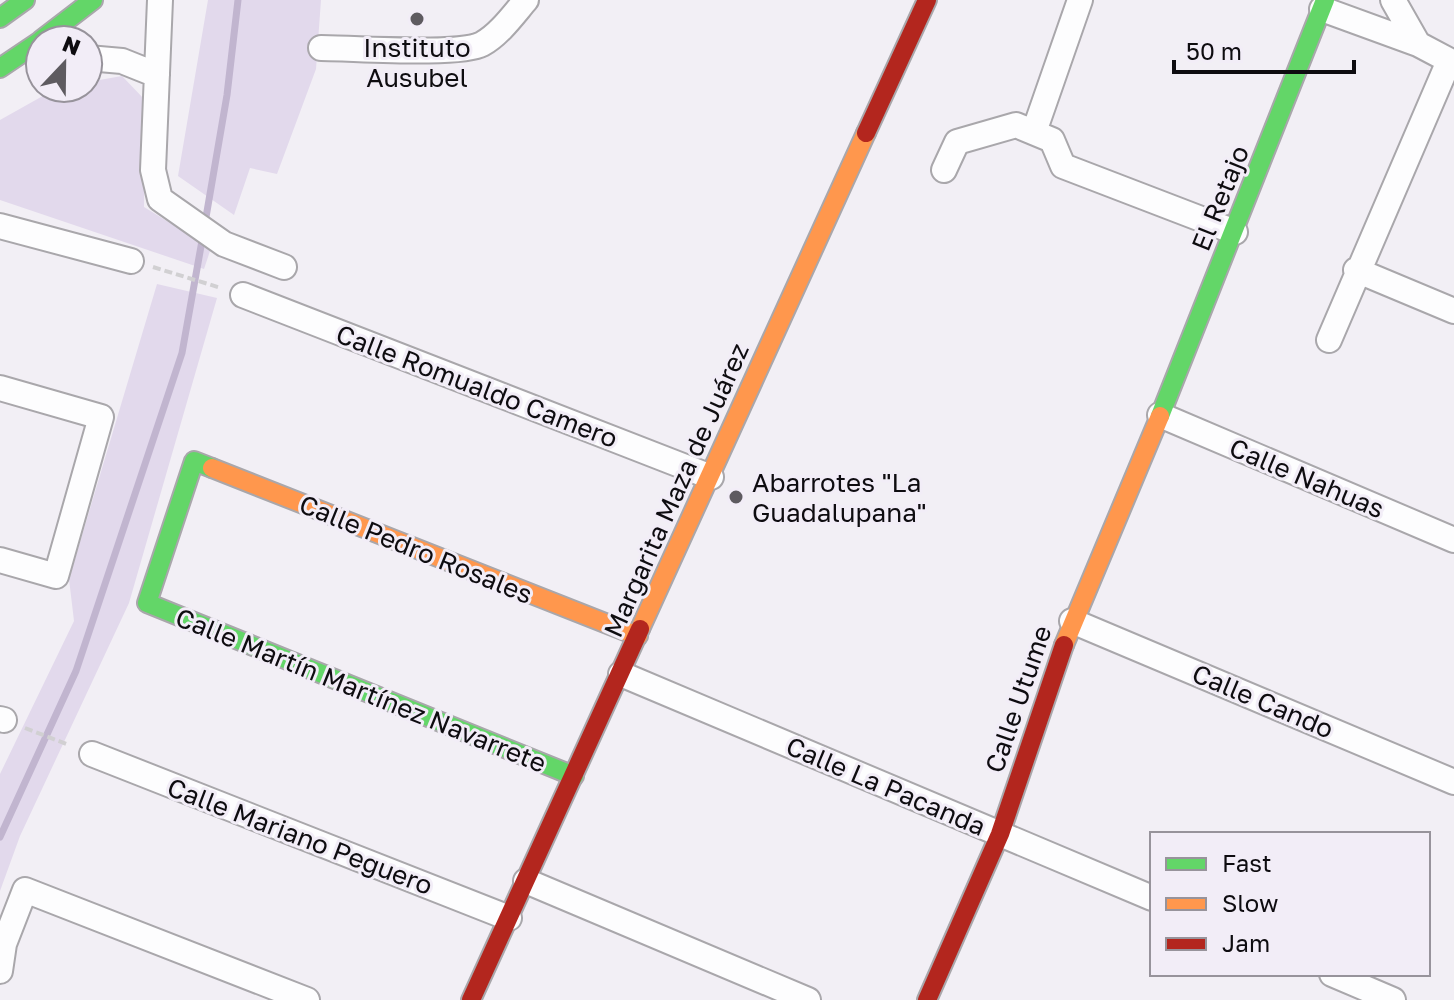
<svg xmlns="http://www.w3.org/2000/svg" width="1454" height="1000" font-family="'Golos Text',sans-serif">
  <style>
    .green { fill: #e2d9ec }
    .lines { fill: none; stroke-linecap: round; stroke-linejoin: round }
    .stream { stroke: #c1b5cf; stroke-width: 7 }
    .street-casing { stroke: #a9a7ab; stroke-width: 28 }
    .fast-casing { stroke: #a9a7ab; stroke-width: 22 }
    .slow-casing { stroke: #a9a7ab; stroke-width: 22 }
    .jam-casing { stroke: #a9a7ab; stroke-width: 22 }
    .path { stroke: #d1d0d2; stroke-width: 4; stroke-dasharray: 8 4; stroke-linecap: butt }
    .street { stroke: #fdfdfe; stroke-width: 24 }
    .fast { stroke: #63d668; stroke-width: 18 }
    .slow { stroke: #ff974d; stroke-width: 18 }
    .jam { stroke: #b3261e; stroke-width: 18 }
    .poi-dot { fill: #5e5b60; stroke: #f2edf7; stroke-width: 3 }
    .labels { text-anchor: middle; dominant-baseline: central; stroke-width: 6; stroke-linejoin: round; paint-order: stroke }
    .poi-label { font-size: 26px; fill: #0e0c10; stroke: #f2edf7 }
    .street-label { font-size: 26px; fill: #0e0c10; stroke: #f2edf7 }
  </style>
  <rect width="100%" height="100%" fill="#f2eff5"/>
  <path class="green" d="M208,0H321L316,69L277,174L250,168L234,215L178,176Z
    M122,76L145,100L144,207L211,248L204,269L0,200V120L57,88H88V82Z
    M157,284L217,298L129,603L20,836L0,891V774L74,621L69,579Z"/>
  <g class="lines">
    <path class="stream" d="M205,223L227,95L238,0
      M0,837L76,671L182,353L203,235"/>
    <defs>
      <path id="street" d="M160,0L153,170L160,199L224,244L284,267
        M1393,0L1418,44
        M1322,9L1418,44L1454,63
        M321,48C353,48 460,56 482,44C499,35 514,14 526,0
        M88,58L122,61L157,75
        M1034,132L1080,0
        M944,170L957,142L1016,125L1052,140L1063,166L1235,232
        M0,226L131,261
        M1356,270L1454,311
        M243,295L711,477
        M1329,340L1449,61
        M0,388L101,417L56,576L0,560
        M1160,415L1454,540
        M1072,621L1454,782
        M621,674L1152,898
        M0,719L4,720
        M92,754L509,918
        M526,881L808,1000
        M0,971L4,944L25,890L307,1000
        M1332,974L1393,1000"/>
      <path id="fast" d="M0,18L25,0
        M41,40L93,0
        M0,68L40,41
        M1160,416L1325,0
        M212,468L194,461L147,603L574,776"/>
      <path id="slow" d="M212,468L638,636
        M640,629L866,133
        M1064,645L1160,416"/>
      <path id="jam" d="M866,133L927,0
        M471,1000L640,629
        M927,1000L1000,834L1064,645"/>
    </defs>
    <use href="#street" class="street-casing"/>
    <use href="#fast" class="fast-casing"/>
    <use href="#slow" class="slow-casing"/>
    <use href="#jam" class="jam-casing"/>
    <path class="path" d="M153,267L221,288
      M25,728L69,745"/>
    <use href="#street" class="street"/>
    <use href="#fast" class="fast"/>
    <use href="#slow" class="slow"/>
    <use href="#jam" class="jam"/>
  </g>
  <g class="poi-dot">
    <circle cx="417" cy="19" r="8"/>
    <circle cx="736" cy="497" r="8"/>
  </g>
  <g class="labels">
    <g class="poi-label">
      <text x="417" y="47">Instituto<tspan x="417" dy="30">Ausubel</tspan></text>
      <text x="752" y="482" text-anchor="start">Abarrotes "La<tspan x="752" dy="30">Guadalupana"</tspan></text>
    </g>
    <g class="street-label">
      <text transform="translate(1220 198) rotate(-68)">El Retajo</text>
      <text transform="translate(477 386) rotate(21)">Calle Romualdo Camero</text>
      <text transform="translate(1307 478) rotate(23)">Calle Nahuas</text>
      <text transform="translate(676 490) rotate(-66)">Margarita Maza de Juárez</text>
      <text transform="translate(416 549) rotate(22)">Calle Pedro Rosales</text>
      <text transform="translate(361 690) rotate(22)">Calle Martín Martínez Navarrete</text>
      <text transform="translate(1018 699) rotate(-71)">Calle Utume</text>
      <text transform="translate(1263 701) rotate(23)">Calle Cando</text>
      <text transform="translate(886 786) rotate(23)">Calle La Pacanda</text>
      <text transform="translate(300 836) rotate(21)">Calle Mariano Peguero</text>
    </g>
  </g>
  <rect x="1150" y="832" width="280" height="144" fill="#f2edf7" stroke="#97939b" stroke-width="2"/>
  <rect x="1166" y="858" width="40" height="12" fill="#63d668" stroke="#97939b" stroke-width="2"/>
  <text x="1222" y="872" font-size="24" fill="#0e0c10">Fast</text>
  <rect x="1166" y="898" width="40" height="12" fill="#ff974d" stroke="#97939b" stroke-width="2"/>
  <text x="1222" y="912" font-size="24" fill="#0e0c10">Slow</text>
  <rect x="1166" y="938" width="40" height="12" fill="#b3261e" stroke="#97939b" stroke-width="2"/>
  <text x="1222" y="952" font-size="24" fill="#0e0c10">Jam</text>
  <g transform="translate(64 64) rotate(22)"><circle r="38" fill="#f2edf7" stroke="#97939b" stroke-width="2"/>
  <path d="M0-6L14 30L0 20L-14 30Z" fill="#5e5b60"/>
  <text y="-12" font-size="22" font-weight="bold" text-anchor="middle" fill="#0e0c10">N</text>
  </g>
  <path d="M1174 60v12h180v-12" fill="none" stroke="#0e0c10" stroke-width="4"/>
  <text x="1186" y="60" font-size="24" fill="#0e0c10" stroke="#f2edf7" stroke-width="6" paint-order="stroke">50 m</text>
</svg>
